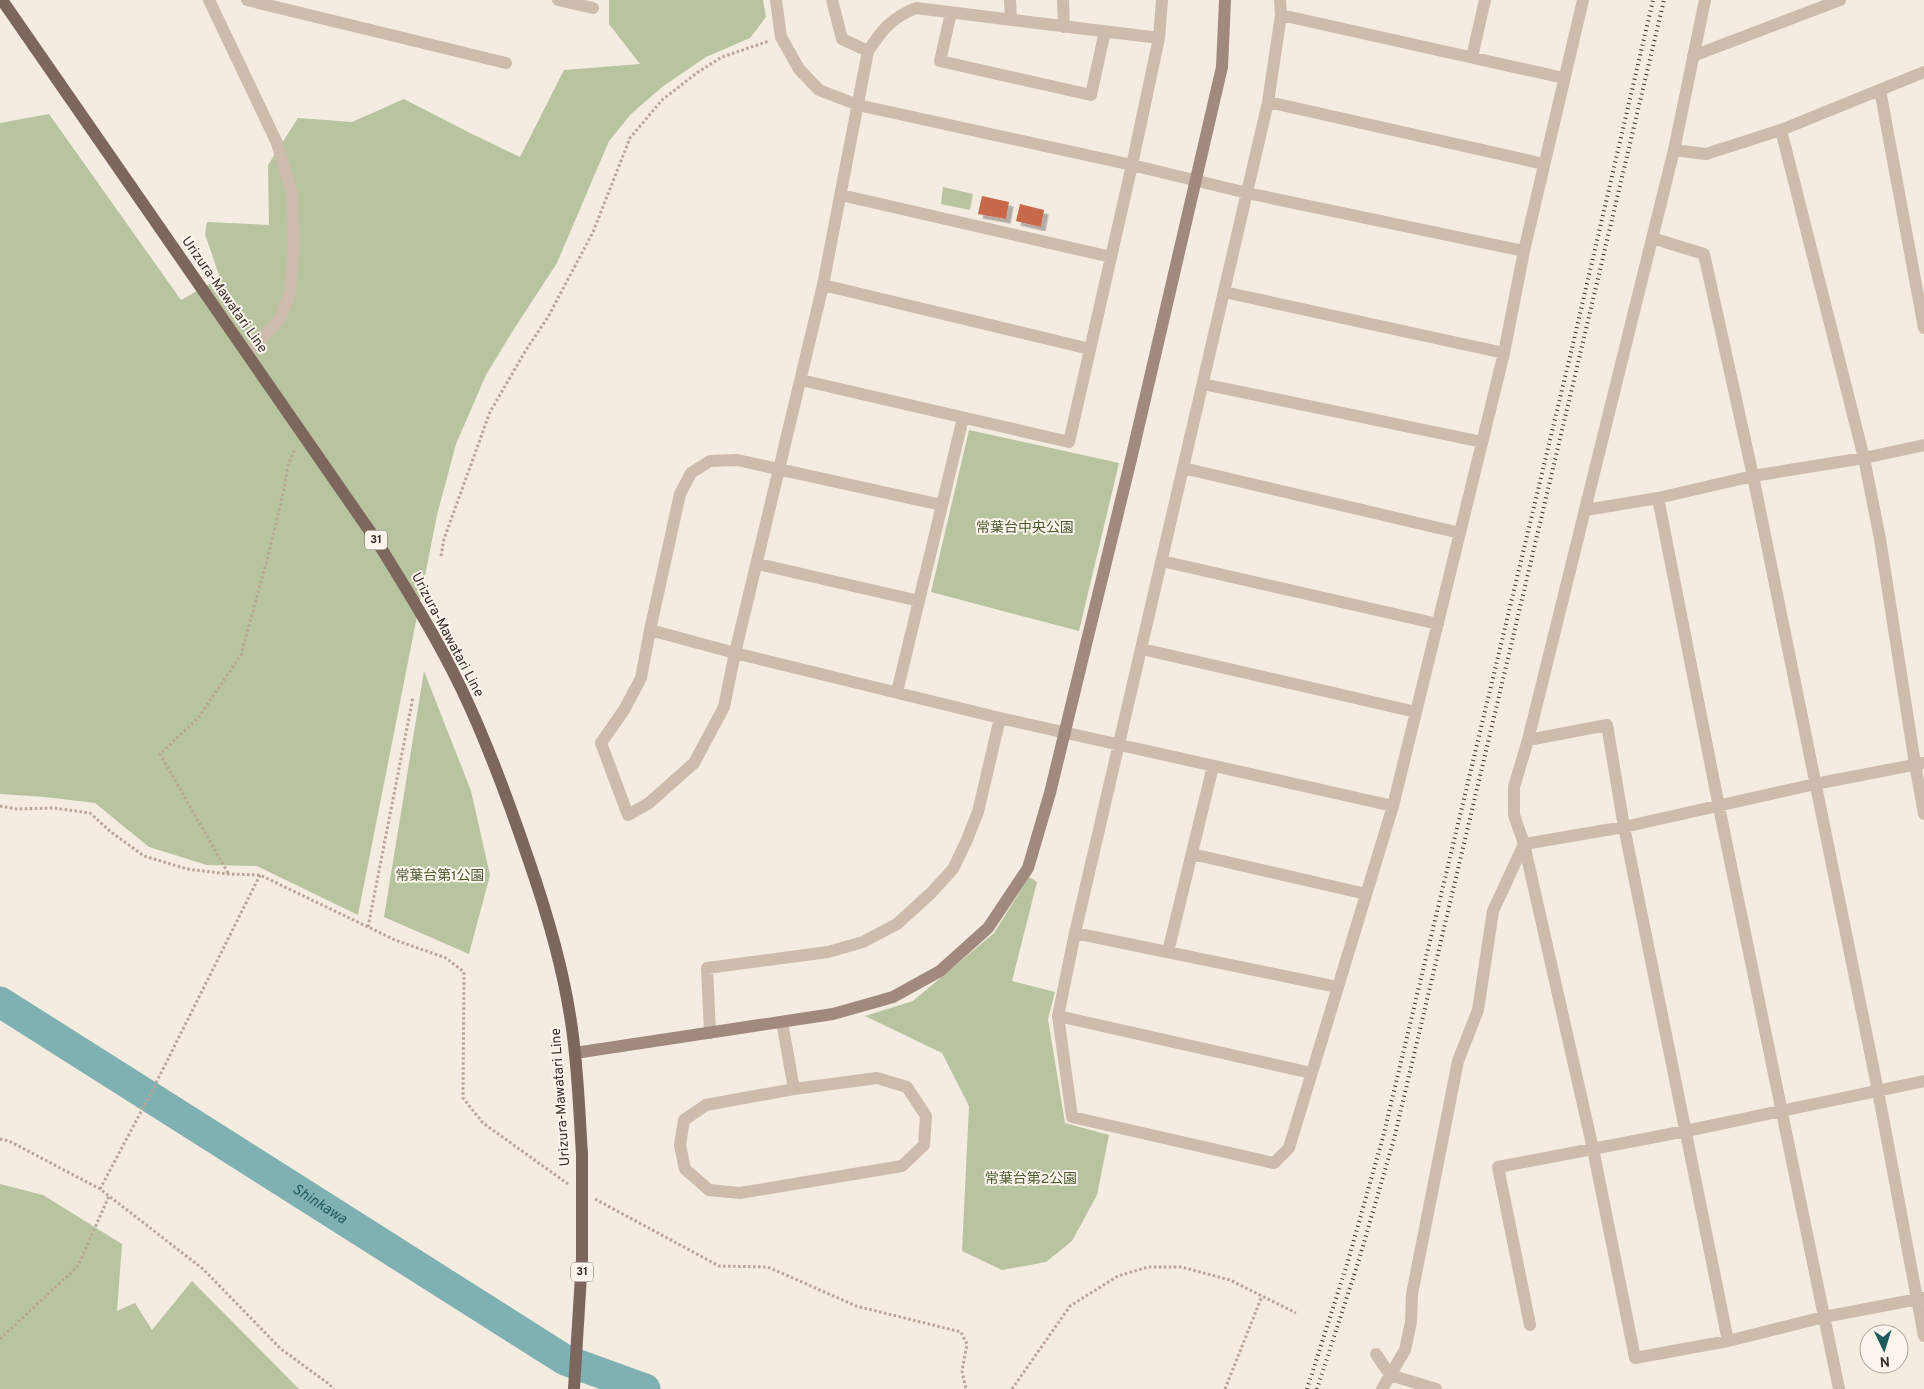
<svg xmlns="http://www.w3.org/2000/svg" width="1924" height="1389" font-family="Overpass,'Noto Sans JP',sans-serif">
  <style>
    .green { fill: #b8c4a0 }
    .water { fill: #7fb0b2 }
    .pier { fill: #f4ebe1 }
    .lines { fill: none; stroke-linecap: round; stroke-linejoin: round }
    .river { stroke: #7fb0b2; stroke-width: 31 }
    .building { fill: #c8694b; filter: url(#shadow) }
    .path { stroke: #b9a596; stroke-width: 3; stroke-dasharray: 2.5 2.5; stroke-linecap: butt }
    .street { stroke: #cdbbac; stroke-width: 12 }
    .secondary { stroke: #a18a7d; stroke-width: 12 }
    .primary { stroke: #7d675c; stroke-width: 12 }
    .rail { stroke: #3b302b; stroke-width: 4; stroke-dasharray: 1 4; stroke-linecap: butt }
    .primary-bridge { stroke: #7d675c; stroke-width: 12 }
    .labels { text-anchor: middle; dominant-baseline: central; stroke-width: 4; stroke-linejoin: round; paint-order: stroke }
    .shield { fill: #fbf5ee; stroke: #756b66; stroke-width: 1 }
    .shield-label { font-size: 12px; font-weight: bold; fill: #3b302b }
    .street-label { font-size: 14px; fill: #3b302b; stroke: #fbf5ee }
    .park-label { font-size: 14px; fill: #4a5a2e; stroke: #fbf5ee }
    .water-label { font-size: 15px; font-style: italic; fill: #1f5a5e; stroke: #fbf5ee }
  </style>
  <defs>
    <filter id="shadow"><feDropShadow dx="4.5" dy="4.5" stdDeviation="0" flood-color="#0004"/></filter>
  </defs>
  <rect width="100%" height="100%" fill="#f4ebe1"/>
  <path class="green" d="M609,0H763L766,17L750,38L706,57L662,87L631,114L609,141L557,263L514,329L486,375L456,444L437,515L358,915L257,866L207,865L149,847L95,803L45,797L0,794V123L49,114L181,300L220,278L205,234L207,222L269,225L268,165L298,118L352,122L404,99L470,133L520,157L564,70L640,64L609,24Z
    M943,187L973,194L970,210L941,204Z
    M969,430L1119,463L1079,631L931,592Z
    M424,671L471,791L490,875L469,954L384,917Z
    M1029,877L1037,882L1012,981L1055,992L1048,1019L1065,1123L1109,1135L1097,1195L1072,1241L1046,1262L1002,1270L962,1251L969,1106L942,1053L865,1016L913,1001L994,933Z
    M0,1184L43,1195L122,1244L117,1311L135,1303L152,1330L192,1281L299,1389H0Z"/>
  <path class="water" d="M541,1339L568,1355L659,1389H630L563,1365L535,1348Z"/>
  <path class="pier" d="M560,1347L591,1361L590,1377L559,1365Z"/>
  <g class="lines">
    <path class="river" id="s1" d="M0,1002L565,1360L645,1389"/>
  </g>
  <path class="building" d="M982,196L1009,202L1006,219L978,214Z
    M1020,204L1044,210L1041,227L1016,221Z"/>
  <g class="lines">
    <path class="path" d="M441,556L444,539L490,412L526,350L548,317L593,232L630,138L662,100L698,72L722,57L769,41
      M0,806L17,809L54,808L90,813L111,832L144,856L187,869L228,874L260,875L395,940L446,958L464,972L463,1098L483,1123L568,1184
      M228,873L160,754L198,718L241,655L267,560L284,490L288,465L295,449
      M368,927L413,697
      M0,1139L9,1141L100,1189L203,1269L281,1349L329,1384L334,1389
      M100,1189L153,1089L260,875
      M595,1199L719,1266L768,1267L856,1306L961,1332L967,1344L962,1371L966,1389
      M0,1339L78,1266L109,1196
      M1012,1389L1070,1306L1118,1276L1148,1267H1181L1230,1280L1296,1313
      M1225,1389L1262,1296"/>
    <path class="street" d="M209,0L277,143L292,193L294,245L290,292L280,319L247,354
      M247,0L506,63
      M558,0L593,8
      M776,0L781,37L799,69L819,90L858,105L1132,165L1247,193L1524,251
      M832,0L842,39L868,51
      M1010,0L1011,20
      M1063,0L1064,27
      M1280,0L1281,15L1268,102L1075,933L1058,1016L1311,1073
      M951,13L940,61L1091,95L1105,31
      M1281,15L1564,78
      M1159,38L1162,0
      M1693,56L1840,0
      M1472,57L1485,0
      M1880,90L1924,328
      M1268,102L1544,164
      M1781,130L1864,458L1880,539L1915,764L1924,814
      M1674,150L1706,154L1781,130L1924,72
      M841,195L1111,257
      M1652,238L1704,254L1753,476L1878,1091L1924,1336
      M823,285L1090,349
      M1224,292L1504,353
      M801,380L1069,442L1132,165L1159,38L916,8C891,18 882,30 868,51L823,285L735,653L1000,718L1393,806
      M1203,384L1482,442
      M1183,468L1460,533
      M1658,498L1719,807L1839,1389
      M1586,510L1658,498L1753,476L1864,458L1924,445
      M1162,561L1438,624
      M758,564L919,601
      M650,630L641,678L624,710L601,743L628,815L649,803L694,763L724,707L735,653L650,630L680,494L691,473L710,461L737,460L942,505
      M1142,649L1416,712
      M897,692L963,418
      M1528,740L1607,725L1624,827L1728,1341
      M1924,763L1815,784L1624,827L1524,844L1593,1149L1635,1358L1728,1341L1824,1317L1924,1298
      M1192,854L1366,894
      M1075,933L1337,987
      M1168,952L1213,766
      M1058,1016L1072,1117L1274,1163L1289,1148L1393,806L1504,353L1524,251L1583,0
      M782,1022L794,1089L706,1105L684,1120L680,1145L685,1169L709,1190L740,1193L902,1166L924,1145L926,1116L907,1087L877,1078L794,1089
      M710,1033L707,968L828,952L863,942L897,924L931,893L953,869L966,842L978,812L1000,718
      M1530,1325L1498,1167L1686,1131L1924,1081
      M1376,1354L1390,1375L1436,1389
      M1382,1389L1405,1350L1411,1322L1412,1294L1458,1061L1478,1010L1493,911L1524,844L1514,815V787L1528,740L1674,150L1705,0"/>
    <path class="secondary" d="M575,1053L833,1014L893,997L940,971L988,928L1028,868L1050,793L1132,455L1222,67L1225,0"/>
    <path class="primary" d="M2,0L378,543C407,590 437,638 461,688C488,744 509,802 529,861C547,913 563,967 571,1022C578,1066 579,1110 582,1154"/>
    <path class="rail" d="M1307,1389L1348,1261L1383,1137L1572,348L1653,0
      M1317,1389L1358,1263L1394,1139L1664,0"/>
    <path class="primary-bridge" d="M574,1389L582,1259V1154"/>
  </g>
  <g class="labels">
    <g class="shield">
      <rect x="365" y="530.5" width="22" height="19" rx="4"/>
      <rect x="571" y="1262.5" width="22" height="19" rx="4"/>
    </g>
    <g class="shield-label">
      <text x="376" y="540">31</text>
      <text x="582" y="1272">31</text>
    </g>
    <g class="street-label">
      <text transform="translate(224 295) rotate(55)">Urizura-Mawatari Line</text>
      <text transform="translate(447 635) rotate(62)">Urizura-Mawatari Line</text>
      <text transform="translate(561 1097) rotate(-94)">Urizura-Mawatari Line</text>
    </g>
    <g class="park-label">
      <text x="1025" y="528">常葉台中央公園</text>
      <text x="440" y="876">常葉台第1公園</text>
      <text x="1031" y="1179">常葉台第2公園</text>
    </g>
    <g class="water-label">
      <text stroke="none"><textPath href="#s1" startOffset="378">Shinkawa</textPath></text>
    </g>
  </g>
  <g transform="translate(1884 1349) rotate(176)"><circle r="24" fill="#fbf5ee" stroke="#aea6a0"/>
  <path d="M0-4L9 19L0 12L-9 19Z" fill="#1f5a5e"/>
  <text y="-8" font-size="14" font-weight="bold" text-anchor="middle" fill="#3b302b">N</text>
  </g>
</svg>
